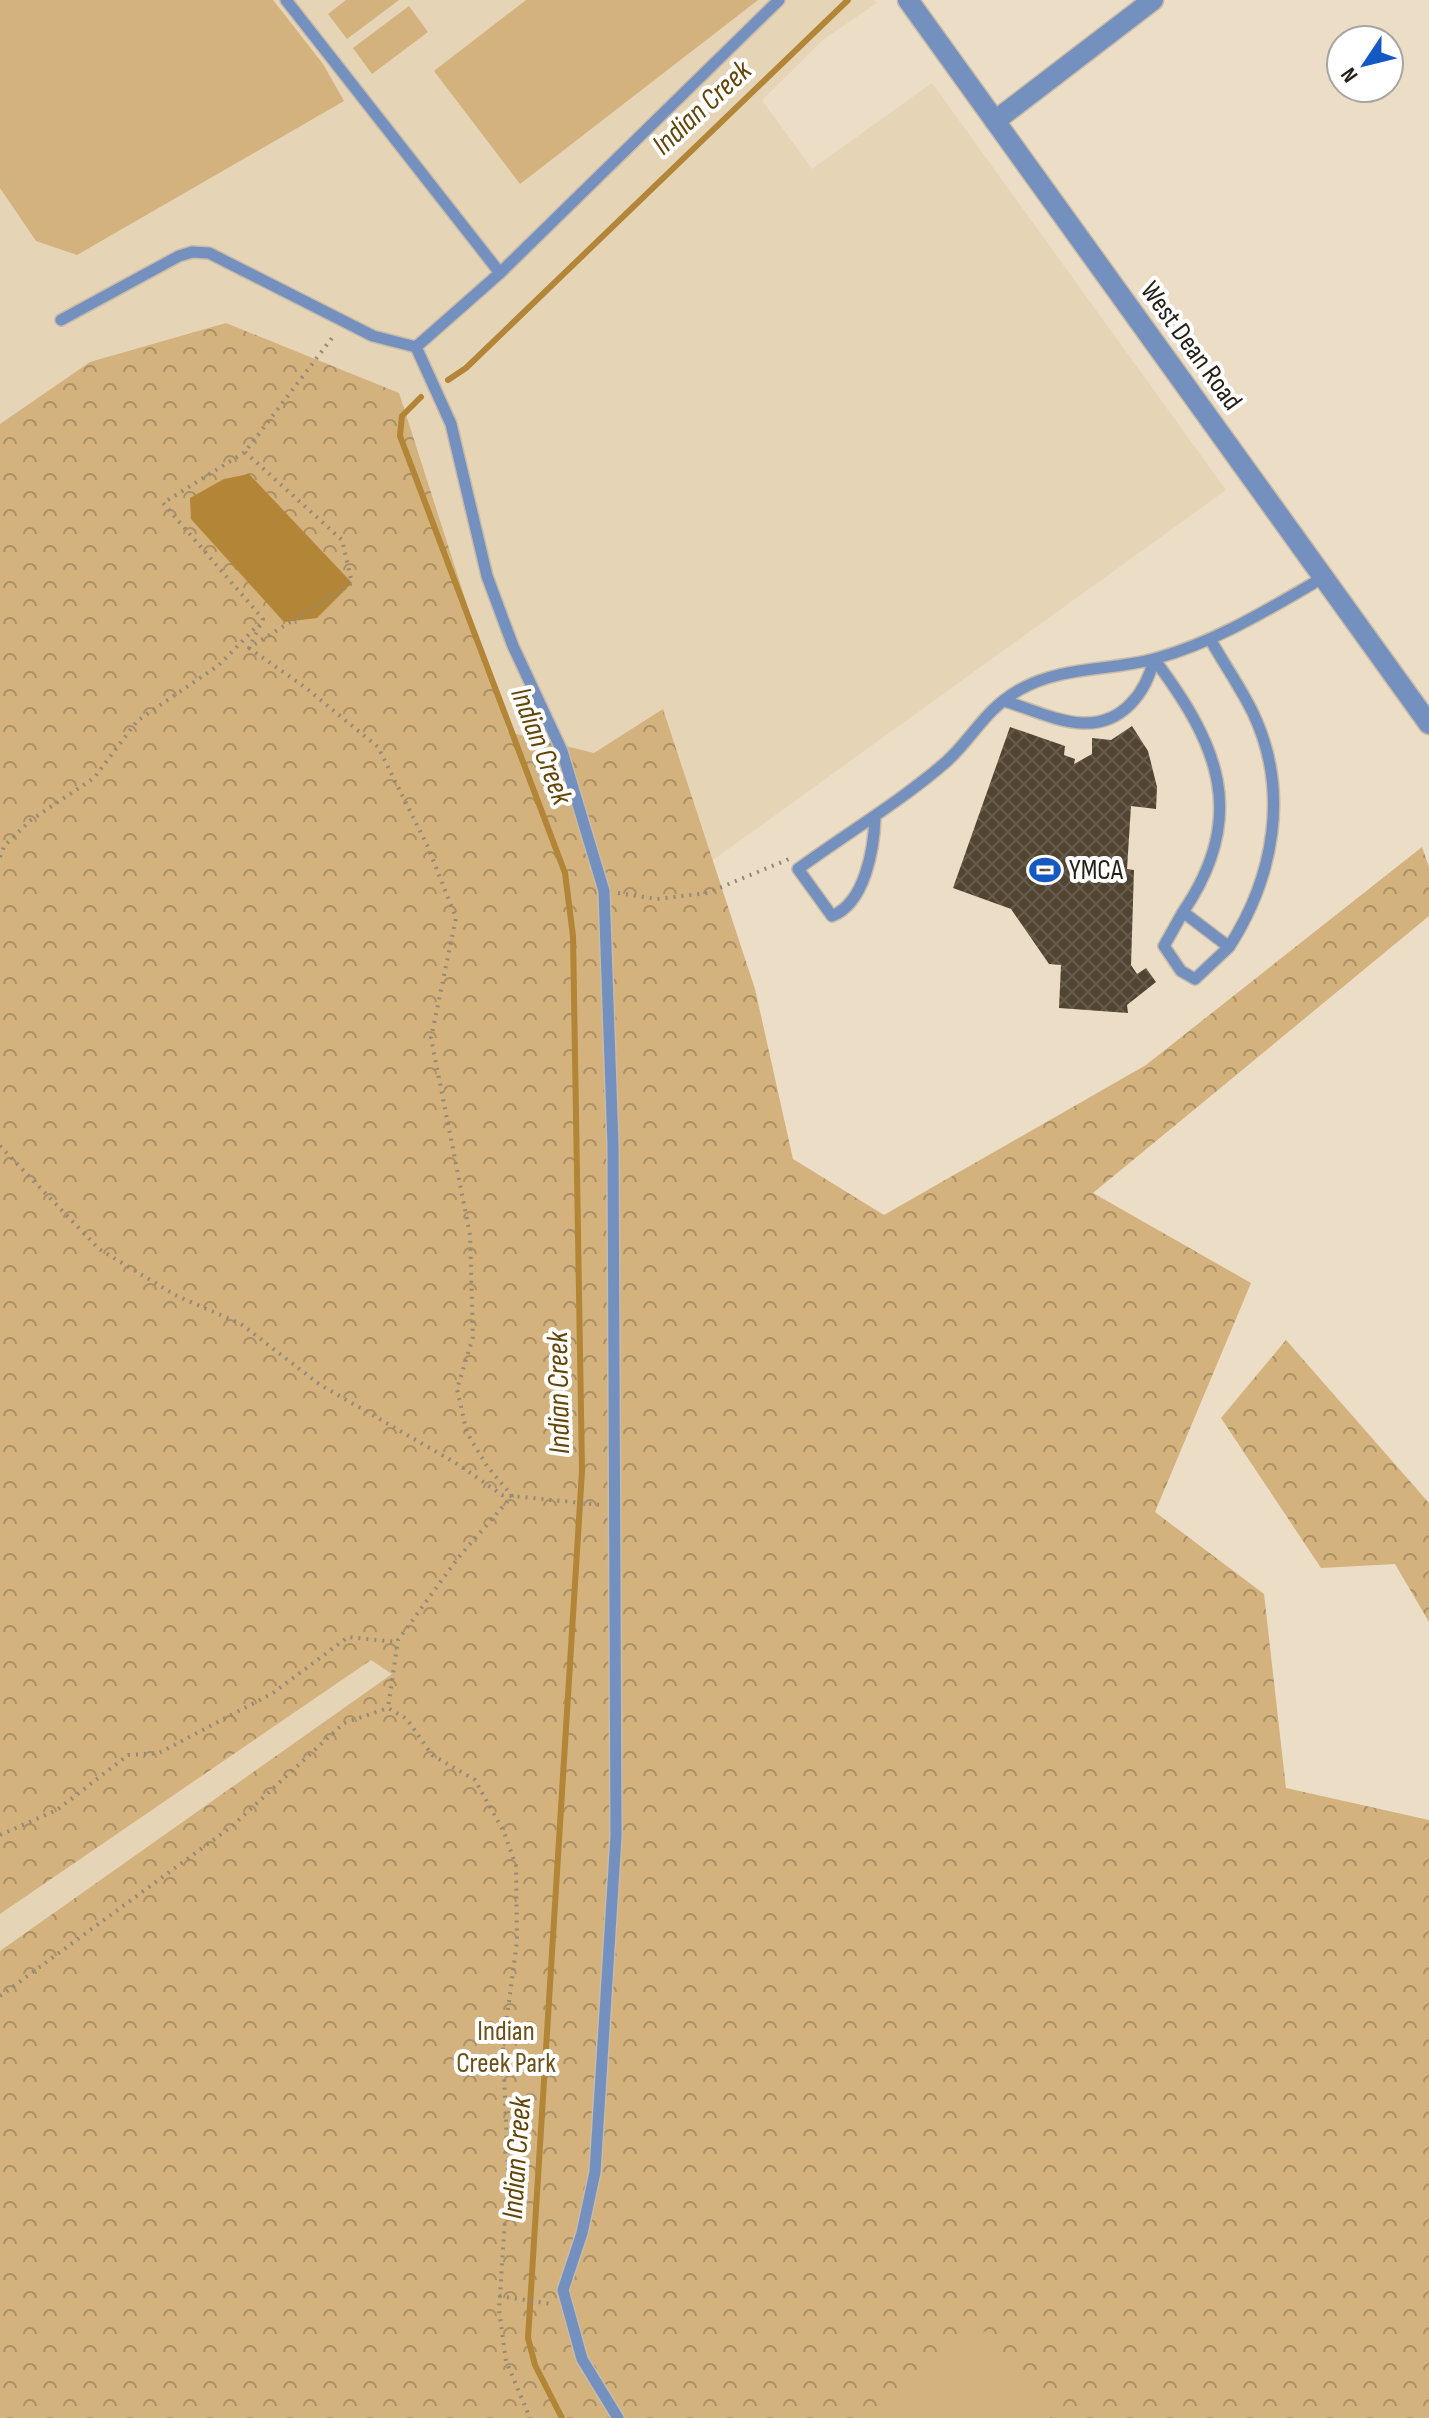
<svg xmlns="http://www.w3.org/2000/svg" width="1429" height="2418" font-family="'Sofia Sans Condensed',sans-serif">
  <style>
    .built { fill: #e6d4b7 }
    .forest { fill: url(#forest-crowns) }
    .pitch { fill: #d3b27d }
    .water { fill: #b28537 }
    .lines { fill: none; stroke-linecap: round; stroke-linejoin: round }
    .stream { stroke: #b28537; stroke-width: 6 }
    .building { fill: url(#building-cross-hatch) }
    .service-casing { stroke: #c8bba7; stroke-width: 14 }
    .minor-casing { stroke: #c8bba7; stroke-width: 23 }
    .tertiary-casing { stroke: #c8bba7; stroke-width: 23 }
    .path { stroke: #948a7a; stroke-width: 4; stroke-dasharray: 2 6; stroke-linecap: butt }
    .service { stroke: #7490be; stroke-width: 11 }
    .minor { stroke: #7490be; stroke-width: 20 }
    .tertiary { stroke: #7490be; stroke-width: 20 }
    .labels { text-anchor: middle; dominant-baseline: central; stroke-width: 8; stroke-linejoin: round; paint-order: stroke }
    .street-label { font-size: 28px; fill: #241f17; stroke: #fff }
    .poi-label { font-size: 28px; fill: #241f17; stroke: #fff; text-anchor: start }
    .park-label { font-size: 28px; fill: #6e4f15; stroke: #fff }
    .water-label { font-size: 30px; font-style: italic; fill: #644506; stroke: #fff }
  </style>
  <defs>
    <pattern id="forest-crowns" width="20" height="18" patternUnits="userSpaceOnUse" patternTransform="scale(2)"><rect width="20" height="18" fill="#d3b27d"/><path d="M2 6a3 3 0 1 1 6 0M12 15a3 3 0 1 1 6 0" fill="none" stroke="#ab9065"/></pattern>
    <pattern id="building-cross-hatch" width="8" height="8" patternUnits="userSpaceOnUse" patternTransform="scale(2)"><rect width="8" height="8" fill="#514532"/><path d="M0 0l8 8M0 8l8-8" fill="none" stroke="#675d4d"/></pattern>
  </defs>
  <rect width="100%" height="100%" fill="#ecddc7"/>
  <path class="built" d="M0,0H874L877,3L824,39L762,100L812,169L932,83L1226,490L688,878L779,1401L0,1951Z"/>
  <path class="forest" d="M226,323L399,393L508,732L594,753L663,709L755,989L793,1159L884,1215L1146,1065L1422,847L1429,867V916L1093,1193L1251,1283L1155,1512L1264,1594L1286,1788L1429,1820V2418H0V1951L392,1674L371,1660L0,1914V424L90,362Z
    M1286,1340L1429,1503V1622L1395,1564L1321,1568L1221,1418Z"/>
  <path class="pitch" d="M0,0H273L323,64L344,101L77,255L36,241L0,188Z
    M346,0H399L347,39L328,14Z
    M526,0H758L520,184L434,71Z
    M409,6L428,32L372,74L353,48Z
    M985,2331L1050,2418H870Z"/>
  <path class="water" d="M249,474L352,583L317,618L284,622L191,519L190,498L224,479Z"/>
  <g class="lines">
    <path class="stream" d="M448,380L466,368L848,0
      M421,397L402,416L400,436L565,873L573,936L582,1471L528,2338L535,2365L562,2418"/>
  </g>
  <path class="building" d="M1132,726L1148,751L1157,787L1156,809L1131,806L1127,869L1134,870L1131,965L1137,974L1146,968L1156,982L1127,1005L1128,1013L1059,1008L1061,965L1049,964L1011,909L953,888L1010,727L1065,746L1064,755L1075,759L1074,764L1092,754V738L1111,740Z"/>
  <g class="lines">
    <defs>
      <path id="service" d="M286,0L500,273
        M61,320L179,256L192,252L209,253L373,336L416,347L500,273L779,0
        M416,347L451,424L487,576L513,646L562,751L604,891L613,1145L616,1836L595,2172L582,2233L563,2290L582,2359L618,2418
        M1154,659C1218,744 1249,815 1183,912L1229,947C1274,877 1290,791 1253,713C1241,688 1224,664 1210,639
        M1004,701C1028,708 1057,722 1082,723C1122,725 1146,693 1154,659
        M875,817C874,849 865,903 832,916L798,869C847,833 900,802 946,762C973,738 984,710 1019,690C1061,666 1109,671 1154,659C1216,642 1269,609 1324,577
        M1183,912L1164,946L1181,971L1195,979L1229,947"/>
      <path id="minor" d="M995,121L1153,0"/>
      <path id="tertiary" d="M908,0L1429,724"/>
    </defs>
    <use href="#service" class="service-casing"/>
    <use href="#minor" class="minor-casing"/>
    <use href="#tertiary" class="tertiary-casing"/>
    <path class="path" d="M245,452L342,540L352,583L249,648L263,619L163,503L245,452L335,334
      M249,648L306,688L378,747L427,845L456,918L431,1038L470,1235L473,1337L457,1389L467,1433L487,1466L512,1496L458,1558L398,1640L388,1708
      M0,857L4,846L31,820L94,778L137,721L219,665L259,624
      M618,893L657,899L707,893L789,859
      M0,1146L99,1249L175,1295L241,1324L319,1384L459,1465L502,1495L602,1505
      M0,1835L57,1810L128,1755L159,1753L273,1693L348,1637L397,1642
      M0,1996L231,1827L344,1723L388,1708L407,1719L432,1755L475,1780L504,1832L516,1866L517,1941L503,2047L508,2174L499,2310L506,2361L530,2418
      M499,2296L552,2304"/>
    <use href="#service" class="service"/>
    <use href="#minor" class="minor"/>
    <use href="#tertiary" class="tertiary"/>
  </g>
  <defs>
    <symbol id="stadium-bare" viewBox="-9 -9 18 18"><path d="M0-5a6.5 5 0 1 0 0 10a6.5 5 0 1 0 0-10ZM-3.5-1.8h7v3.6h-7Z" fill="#1358c3" stroke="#fff" stroke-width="2.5" paint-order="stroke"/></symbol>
  </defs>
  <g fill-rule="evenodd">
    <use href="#stadium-bare" x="1023" y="848" width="44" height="44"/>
  </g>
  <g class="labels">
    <g class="street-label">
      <text transform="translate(1191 346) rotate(54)">West Dean Road</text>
    </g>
    <g class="poi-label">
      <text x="1069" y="870">YMCA</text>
    </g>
    <g class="park-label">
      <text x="506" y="2031">Indian<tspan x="506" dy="32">Creek Park</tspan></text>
    </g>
    <g class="water-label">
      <text transform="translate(702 108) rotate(-43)">Indian Creek</text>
      <text transform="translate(541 746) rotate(69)">Indian Creek</text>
      <text transform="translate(559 1393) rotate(-91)">Indian Creek</text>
      <text transform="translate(517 2158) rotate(-86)">Indian Creek</text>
    </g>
  </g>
  <g transform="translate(1365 64) rotate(235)"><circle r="38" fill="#ffffff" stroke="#a7a5a2" stroke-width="2"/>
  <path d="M0-6L14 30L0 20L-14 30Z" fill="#1358c3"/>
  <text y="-12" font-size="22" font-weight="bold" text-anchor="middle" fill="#241f17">N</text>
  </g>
</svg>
